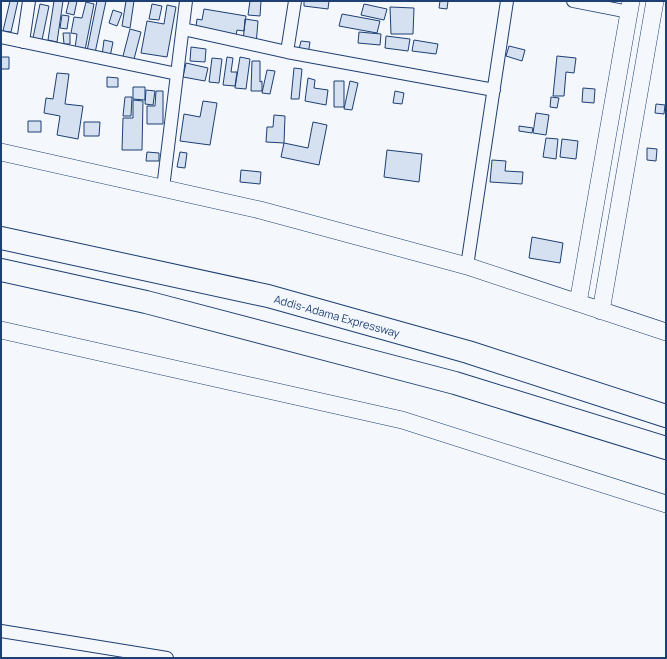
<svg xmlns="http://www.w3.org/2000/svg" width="667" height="659" font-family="Manrope,sans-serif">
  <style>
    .building { fill: #d5e0f0; stroke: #1d3f73 }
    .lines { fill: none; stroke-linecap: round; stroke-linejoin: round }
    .street-casing { stroke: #1d3f73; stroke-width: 14 }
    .secondary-casing { stroke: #1d3f73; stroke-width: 18 }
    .highway-casing { stroke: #1d3f73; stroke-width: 24 }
    .street { stroke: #f4f7fb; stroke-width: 12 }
    .secondary { stroke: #f4f7fb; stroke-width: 17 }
    .highway { stroke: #f4f7fb; stroke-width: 22 }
    .labels { text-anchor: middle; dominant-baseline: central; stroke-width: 3; stroke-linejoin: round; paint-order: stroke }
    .street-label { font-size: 11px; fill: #1d3f73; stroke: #f4f7fb }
  </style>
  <rect width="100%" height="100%" fill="#f4f7fb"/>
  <path class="building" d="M10,1H18L11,32L3,31Z
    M54,1H63L57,42L48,40Z
    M69,1H77L74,15L66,13Z
    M97,1H106L95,53L87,51Z
    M126,1H134L130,28L122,26Z
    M250,1H261L260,16L248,15Z
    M304,1H329L328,9L304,6Z
    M440,1H448L447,9L439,8Z
    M86,2L94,4L85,50L75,48L77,34L71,33L74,17L82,18Z
    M40,4L49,6L42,40L33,38Z
    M152,4L162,6L159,20L149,19Z
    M364,4L387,9L384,20L361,15Z
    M167,5L176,7L167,57L141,53L147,21L164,24Z
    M390,7L414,8L413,34H391Z
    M204,9L246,16L244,31L237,30L235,40L195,34L197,19L202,20Z
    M113,10L122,13L117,26L109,23Z
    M342,14L380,21L377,33L339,26Z
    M62,15L69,16L67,29L60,28Z
    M245,19L258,21L256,45L243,43Z
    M130,29L141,32L133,63L122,60Z
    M359,32L381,34L380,45L358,43Z
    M63,33H70V44H64Z
    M386,36L410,39L408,51L385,48Z
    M104,40L113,42L110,57L102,56Z
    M414,40L438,44L436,54L412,51Z
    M301,41L310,42L308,55L298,53Z
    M509,46L525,50L522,61L506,56Z
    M191,47L206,49L205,62L190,61Z
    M557,56L576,58L574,73L566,72L564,96H553Z
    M1,57H9V69H1Z
    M227,57L233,58L231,72H237L235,86L223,85Z
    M240,57L250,59L246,89L235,88Z
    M212,58L222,59L219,83L209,82Z
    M252,61H260V82L262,81V91H251Z
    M186,63L208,68L205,81L183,77Z
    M294,68L302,69L299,99H291Z
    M267,70L275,71L270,94L262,93Z
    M57,73L69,74L65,104L83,106L78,139L57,135L60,116L44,113L46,98L53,99Z
    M107,77L118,78V87H107Z
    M308,78L315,80L314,88L328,90L326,105L305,101Z
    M334,81H344V107H334Z
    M350,81L358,83L352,110L344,109Z
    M133,87H145V100L133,99Z
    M583,88L595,89L594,103L582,102Z
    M146,90L155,91L153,105L145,104Z
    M156,91H163V124H147V106H155Z
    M395,91L404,93L402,104L393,103Z
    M125,97H132L131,116H123Z
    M551,97L559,98L557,108L550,107Z
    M133,100L143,101L142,150H122L123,118H133Z
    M203,101L217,103L210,145L180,141L184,114L200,117Z
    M656,104L665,105L664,114L655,113Z
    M536,113L549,115L546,135L533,133Z
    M274,115L285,116L284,143L266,142L267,127H273Z
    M28,121H41V132H28Z
    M84,122H100L99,136H84Z
    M313,122L327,125L319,165L281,157L284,143L308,148Z
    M519,126L533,128L532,133L519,131Z
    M546,138L558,139L556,159L543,157Z
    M562,139L578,141L576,159L560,157Z
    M647,148L657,149L656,161L647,160Z
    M387,150L422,154L419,182L384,177Z
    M147,152L159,153V161H146Z
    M180,152L187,153L185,168L177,167Z
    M492,160L506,161L505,171L523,172L522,184L490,182Z
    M241,170L261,172L260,184L240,182Z
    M532,237L563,243L560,263L529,258Z"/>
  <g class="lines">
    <defs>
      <path id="street" d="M573,1L629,12
        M183,29L287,52L494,90
        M1,37L177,74
        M23,42L29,1
        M287,52L295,1
        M163,188L186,1
        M467,266L507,1
        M1,631L167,658"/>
      <path id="secondary" d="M1,152L260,210L467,266L666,332
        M578,303L631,1
        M601,311L655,1
        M1,330L402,420L666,504"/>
      <g id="highway">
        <path id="s1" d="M1,238L268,296L468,352L666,416"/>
        <path d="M1,270L146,302L455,383L666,448"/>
      </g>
    </defs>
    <use href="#street" class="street-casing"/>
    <use href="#secondary" class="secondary-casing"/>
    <use href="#highway" class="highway-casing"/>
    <use href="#street" class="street"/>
    <use href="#secondary" class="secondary"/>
    <use href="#highway" class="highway"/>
  </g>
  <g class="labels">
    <g class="street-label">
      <text stroke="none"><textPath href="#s1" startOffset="345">Addis-Adama Expressway</textPath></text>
    </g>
  </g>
  <rect width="667" height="659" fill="none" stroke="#1d3f73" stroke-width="4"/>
</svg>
